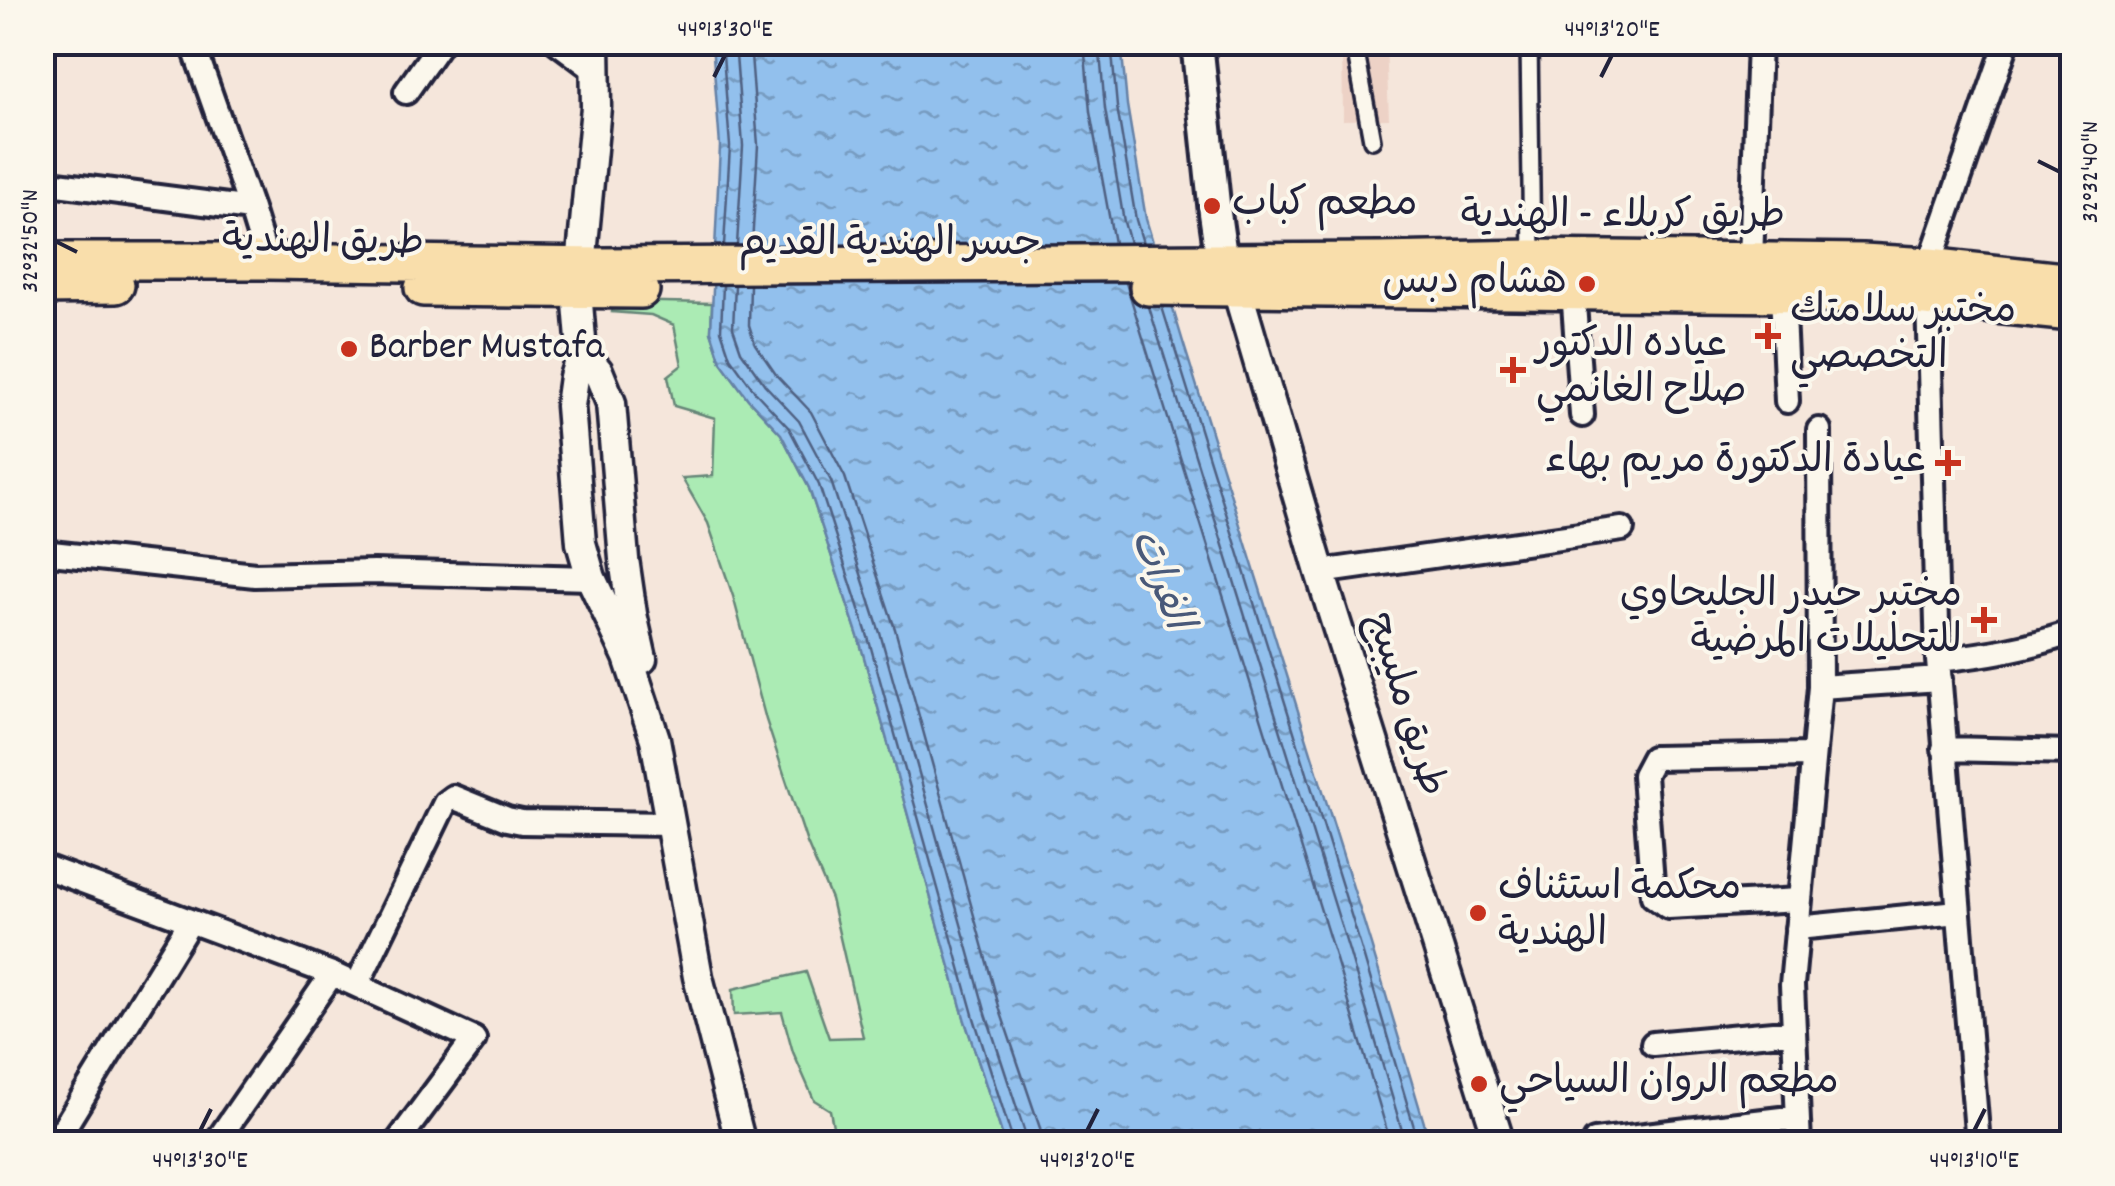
<svg xmlns="http://www.w3.org/2000/svg" width="2115" height="1186" font-family="Dekko,'Playpen Sans Arabic',sans-serif">
  <style>
    .built { fill: #edd2c6 }
    .grass { fill: #abebb4; stroke: #668678; stroke-width: 2.5 }
    .water { fill: url(#water-ripples); stroke: #6581a6; stroke-width: 2.5 }
    .lines { fill: none; stroke-linecap: round; stroke-linejoin: round }
    .shore { stroke: #4f6182; stroke-width: 2.5 }
    .pedestrian-casing { stroke: #22223b; stroke-width: 22 }
    .minor-casing { stroke: #22223b; stroke-width: 30 }
    .tertiary-casing { stroke: #22223b; stroke-width: 35 }
    .secondary-casing { stroke: #22223b; stroke-width: 38 }
    .primary-casing { stroke: #22223b; stroke-width: 42 }
    .pedestrian { stroke: #fbf7ec; stroke-width: 15 }
    .minor { stroke: #fbf7ec; stroke-width: 22 }
    .tertiary { stroke: #fbf7ec; stroke-width: 28 }
    .secondary { stroke: #fbf7ec; stroke-width: 30 }
    .primary { stroke: #f9deab; stroke-width: 35 }
    .ticks { fill: none; stroke: #22223b; stroke-width: 4 }
    .poi-dot { fill: #c8321e; stroke: #fbf7ec; stroke-width: 4 }
    .labels { text-anchor: middle; dominant-baseline: central; stroke-width: 8; stroke-linejoin: round; paint-order: stroke }
    .poi-label { font-size: 40px; fill: #22223b; stroke: #fbf7ec; text-anchor: start }
    .street-label { font-size: 40px; fill: #22223b; stroke: #fbf7ec }
    .water-label { font-size: 42px; font-style: italic; fill: #495979; stroke: #fbf7ec }
    .neatline { fill: none; stroke: #22223b; stroke-width: 4 }
    .ticks-label { font-size: 25px; text-anchor: middle; fill: #22223b }
  </style>
  <defs>
    <pattern id="water-ripples" width="26" height="14" patternUnits="userSpaceOnUse" patternTransform="scale(2.5)"><rect width="26" height="14" fill="#92c0ed"/><path d="M2 4q2-2 4 0t4 0M15 11q2-2 4 0t4 0" fill="none" stroke="#779cc1"/></pattern>
  </defs>
  <rect width="100%" height="100%" fill="#f5e6db"/>
  <filter id="ink" filterUnits="userSpaceOnUse"><feTurbulence type="fractalNoise" baseFrequency=".01" numOctaves="2"/><feDisplacementMap in="SourceGraphic" scale="20" xChannelSelector="R" yChannelSelector="G"/><feConvolveMatrix kernelMatrix="1 2 1 2 8 2 1 2 1" color-interpolation-filters="sRGB"/></filter>
  <g filter="url(#ink)">
    <path class="built" d="M1342,43H1386L1389,119L1343,120Z"/>
    <path class="grass" d="M614,301L712,303L711,331L721,362L748,399L781,434L809,488L859,639L965,1021L1005,1143H836L830,1110L814,1100L793,1052L782,1012L734,1015L733,989L806,972L829,1038L863,1037L831,899L807,843L766,720L733,596L708,523L682,478L713,476L715,418L674,406L668,376L682,365L674,325L651,315L612,312Z"/>
    <path class="water" d="M712,43H1121L1127,105L1146,219L1183,342L1371,945L1430,1143H1005L965,1021L859,639L809,488L781,434L748,399L721,362L711,331L720,146Z"/>
    <g class="lines">
      <path class="shore" d="M722,42L730,146L724,245
        M735,42L743,146L737,245
        M750,42L758,145L752,245
        M1084,42L1090,112L1114,243
        M1099,42L1105,109L1124,222L1130,243
        M1111,42L1117,107L1136,220L1143,243
        M1126,283L1335,956L1391,1144
        M723,285L721,330L730,357L756,393L789,428L819,485L868,637L974,1018L1014,1144
        M735,285L733,328L741,351L765,385L799,421L831,481L880,633L986,1014L1025,1133L1027,1144
        M750,285L749,325L755,344L777,376L811,412L845,477L895,629L1000,1010L1040,1128L1042,1144
        M1149,307L1349,951L1406,1144
        M1162,307L1361,947L1419,1144"/>
      <defs>
        <path id="pedestrian" d="M1354,42L1372,140
          M1529,42L1532,258"/>
        <path id="minor" d="M192,42L251,209L267,261
          M557,42L596,71
          M406,92L441,42
          M42,182L251,209
          M1751,260L1759,43
          M1929,266L2007,42
          M1573,290L1582,415
          M1782,293L1787,401
          M1928,297L1938,660L1978,1144
          M42,552L255,575L374,572L591,578
          M1320,572L1622,529
          M1938,660C1984,655 2029,648 2072,632
          M1820,687L1940,679
          M1944,749L2072,752
          M42,866L332,974L474,1039L396,1144
          M1799,900L1668,907L1653,896L1644,775L1653,758L1813,755
          M1797,928L1958,912
          M357,985L445,803L453,797L507,819L522,822L672,824
          M1653,1044L1794,1031
          M1595,1141L1797,1117
          M54,1144L190,922
          M215,1144L332,974
          M1799,1144L1792,985L1820,687L1819,430"/>
        <path id="tertiary" d="M581,266L596,107L595,42
          M1237,289L1320,572L1500,1144
          M577,291L582,352L574,377L570,406L581,543L591,578L628,657L655,739L698,977L741,1144
          M582,352L598,371L611,403L624,559L632,614L642,659"/>
        <path id="secondary" d="M1197,42L1215,213L1222,262"/>
        <path id="primary" d="M42,261H267L600,266L1380,261L1532,258L1863,262L1929,266L2072,282
          M42,286L116,285
          M1148,287L1896,295L2072,313
          M423,288L641,290"/>
      </defs>
      <use href="#pedestrian" class="pedestrian-casing"/>
      <use href="#minor" class="minor-casing"/>
      <use href="#tertiary" class="tertiary-casing"/>
      <use href="#secondary" class="secondary-casing"/>
      <use href="#primary" class="primary-casing"/>
      <use href="#pedestrian" class="pedestrian"/>
      <use href="#minor" class="minor"/>
      <use href="#tertiary" class="tertiary"/>
      <use href="#secondary" class="secondary"/>
      <use href="#primary" class="primary"/>
    </g>
  </g>
  <path class="ticks" d="M714,77L725,55M1601,77L1612,55M2038,161L2060,172M55,241L77,252M200,1131L211,1109M1087,1131L1098,1109M1974,1131L1985,1109"/>
  <g class="poi-dot">
    <circle cx="1212" cy="206" r="10"/>
    <circle cx="1587" cy="284" r="10"/>
    <path d="M1763 321h10v10h10v10h-10v10h-10v-10h-10v-10h10z"/>
    <circle cx="349" cy="349" r="10"/>
    <path d="M1508 355h10v10h10v10h-10v10h-10v-10h-10v-10h10z"/>
    <path d="M1943 448h10v10h10v10h-10v10h-10v-10h-10v-10h10z"/>
    <path d="M1979 605h10v10h10v10h-10v10h-10v-10h-10v-10h10z"/>
    <circle cx="1478" cy="913" r="10"/>
    <circle cx="1479" cy="1084" r="10"/>
  </g>
  <g class="labels">
    <g class="poi-label">
      <text x="1232" y="206">مطعم كباب</text>
      <text x="1567" y="284" text-anchor="end">هشام دبس</text>
      <text x="1790" y="313">مختبر سلامتك<tspan x="1790" dy="46">التخصصي</tspan></text>
      <text x="1536" y="347">عياده الدكتور<tspan x="1536" dy="46">صلاح الغانمي</tspan></text>
      <text x="369" y="349">Barber Mustafa</text>
      <text x="1926" y="463" text-anchor="end">عيادة الدكتورة مريم بهاء</text>
      <text x="1962" y="597" text-anchor="end">مختبر حيدر الجليحاوي<tspan x="1962" dy="46">للتحليلات المرضية</tspan></text>
      <text x="1498" y="890">محكمة استئناف<tspan x="1498" dy="46">الهندية</tspan></text>
      <text x="1499" y="1084">مطعم الروان السياحي</text>
    </g>
    <g class="street-label">
      <text x="1623" y="218">طريق كربلاء - الهندية</text>
      <text transform="translate(323 244) rotate(1)">طريق الهندية</text>
      <text x="890" y="246">جسر الهندية القديم</text>
      <text transform="translate(1403 705) rotate(73)">طريق مليبيج</text>
    </g>
    <g class="water-label">
      <text transform="translate(1158 580) rotate(69)">الفرات</text>
    </g>
  </g>
  <rect width="2115" height="1186" fill="none" stroke="#fbf7ec" stroke-width="110"/>
  <rect x="55" y="55" width="2005" height="1076" class="neatline"/>
  <g class="ticks-label">
    <text x="725" y="36">44°13'30"E</text>
    <text x="1612" y="36">44°13'20"E</text>
    <text transform="translate(2088 172) rotate(-90)" y="9">32°32'40"N</text>
    <text transform="translate(28 241) rotate(-90)" y="9">32°32'50"N</text>
    <text x="200" y="1167">44°13'30"E</text>
    <text x="1087" y="1167">44°13'20"E</text>
    <text x="1974" y="1167">44°13'10"E</text>
  </g>
</svg>
